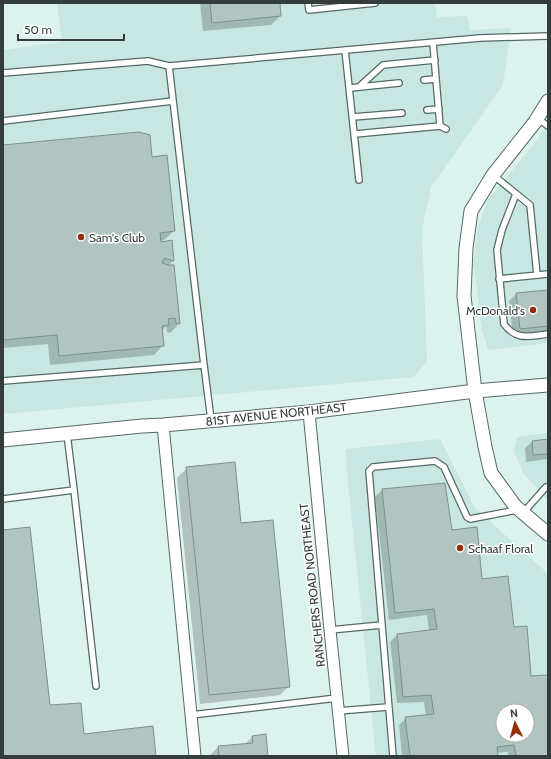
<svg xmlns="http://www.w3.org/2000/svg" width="551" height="759" font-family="Cabin,sans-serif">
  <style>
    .built { fill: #c8e6e2; fill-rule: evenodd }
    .shadow { fill: #0003; fill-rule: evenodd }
    .building { fill: #b0c5c2; stroke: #7c918e; fill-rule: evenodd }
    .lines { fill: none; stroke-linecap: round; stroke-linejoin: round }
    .service-casing { stroke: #566967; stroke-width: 8 }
    .minor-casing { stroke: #566967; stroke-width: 13 }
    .tertiary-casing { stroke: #566967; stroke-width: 15 }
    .service { stroke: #fff; stroke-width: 5.5 }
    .minor { stroke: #fff; stroke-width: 11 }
    .tertiary { stroke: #fff; stroke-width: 13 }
    .poi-dot { fill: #942e07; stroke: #fff; stroke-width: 1.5 }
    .labels { text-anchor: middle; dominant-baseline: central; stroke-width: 3; stroke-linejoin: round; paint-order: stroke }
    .poi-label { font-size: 12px; fill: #343d3c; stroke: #fff; text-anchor: start }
    .street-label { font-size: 12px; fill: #343d3c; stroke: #fff }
  </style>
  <rect width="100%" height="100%" fill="#dcf2ef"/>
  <path class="built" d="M57,3H435L437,17L467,16L470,30L511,28L503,85L431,187L422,229L427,361L414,377L3,414V50L62,42Z
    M548,121V343L488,350L481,326L474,264L477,230L488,199L535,143Z
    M548,433V501L523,473L514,451L517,437Z
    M440,439L475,508L544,570L548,576V756H376L347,473L346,449ZM503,711H527V735H503Z"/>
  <path class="shadow" d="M200,3H279L280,16L271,25L203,31Z
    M3,146L151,158L174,231L164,240L160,241V243L171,241L173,261L168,266H173L179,324L170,333L167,332L166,326L162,331L163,345L154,355L50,365L48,344L3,348Z
    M548,291V332L513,335L509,301L516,294Z
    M548,440V459L526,462L525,448L532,442Z
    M187,468L289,686L280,695L200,704L177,478Z
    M445,484L451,531L513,628L531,677L548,676V756H508V752L496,753L497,756H402L399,725L406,718L426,716L424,702L397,703L390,642L397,635L429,631L427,615L389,620L375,497L382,490ZM503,711H527V735H503Z
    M252,737L267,756H209L218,747L244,745Z"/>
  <path class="building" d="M210,3H280L281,16L212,23Z
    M139,132L150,135L152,157L167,155L175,231L160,233L161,242L172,240L174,261L164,258L162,263L168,265H174L180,324L176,323L175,318L168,319L169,325L162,326L164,346L59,356L57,335L3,340V145Z
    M548,290V326L520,329L516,293Z
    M548,439V454L533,455L532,441Z
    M235,462L241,523L273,520L290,687L209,695L186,467Z
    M445,483L452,530L477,527L482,579L508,576L514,627L527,626L531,676L548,675V756H516L514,745L497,747L498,756H410L405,717L434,714L431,695L403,697L397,634L437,629L434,609L395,613L382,489ZM503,711H527V735H503Z
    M30,527L50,705L81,703L84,734L153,726L156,756H3V530Z
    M266,734L268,756H219L218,746L253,743L252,736Z"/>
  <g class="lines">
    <defs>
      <path id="service" d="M308,3L309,10L375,3
        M433,43L440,126L446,129
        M345,50L359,180
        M169,66L204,365
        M3,73L148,61L169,66L480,38L548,36
        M424,80L436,79
        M360,86L383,65L435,60
        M350,88L399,83
        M427,110L439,109
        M353,117L402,113
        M537,118L548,126
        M3,121L173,101
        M355,134L440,126
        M493,175L530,205L537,275
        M516,194L502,230L497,250L504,324C516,341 530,336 548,334
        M499,279L548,274
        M3,381L204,365L211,420
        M67,434L74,490L96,686
        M3,499L74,490
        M523,513L546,487H548
        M330,630L382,625
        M338,711L388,707
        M191,715L337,698
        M393,756L369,471L373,467L435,461L444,467L467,517L470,519L517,510"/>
      <path id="minor" d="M309,412L330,630L343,756
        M163,425L195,756"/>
      <path id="tertiary" d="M548,101L535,122L493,175L471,211L466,248L464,296L475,391L485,447L491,473L515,506L548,534
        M3,440L142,426L163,425L309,412L475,391L548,385"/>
    </defs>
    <use href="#service" class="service-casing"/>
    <use href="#minor" class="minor-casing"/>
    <use href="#tertiary" class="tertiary-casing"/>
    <use href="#service" class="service"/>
    <use href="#minor" class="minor"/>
    <use href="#tertiary" class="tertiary"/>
  </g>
  <g class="poi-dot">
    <circle cx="81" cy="237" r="4"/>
    <circle cx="533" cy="310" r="4"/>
    <circle cx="460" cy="548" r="4"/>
  </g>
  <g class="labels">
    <g class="poi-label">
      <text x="89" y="237">Sam's Club</text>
      <text x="525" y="310" text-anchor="end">McDonald's</text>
      <text x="468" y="548">Schaaf Floral</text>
    </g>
    <g class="street-label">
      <text transform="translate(276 414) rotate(-6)">81ST AVENUE NORTHEAST</text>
      <text transform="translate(312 585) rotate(-96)">RANCHERS ROAD NORTHEAST</text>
    </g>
  </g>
  <rect width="551" height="759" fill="none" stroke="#343d3c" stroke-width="8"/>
  <g transform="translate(515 723) rotate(354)"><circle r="19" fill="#ffffff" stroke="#aeb1b1"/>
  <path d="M0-3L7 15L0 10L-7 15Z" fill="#942e07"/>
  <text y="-6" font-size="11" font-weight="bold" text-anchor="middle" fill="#343d3c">N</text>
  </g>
  <path d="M18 34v6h106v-6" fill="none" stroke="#343d3c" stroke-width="2"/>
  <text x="24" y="34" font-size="12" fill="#343d3c" stroke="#ffffff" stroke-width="3" paint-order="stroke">50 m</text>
</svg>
